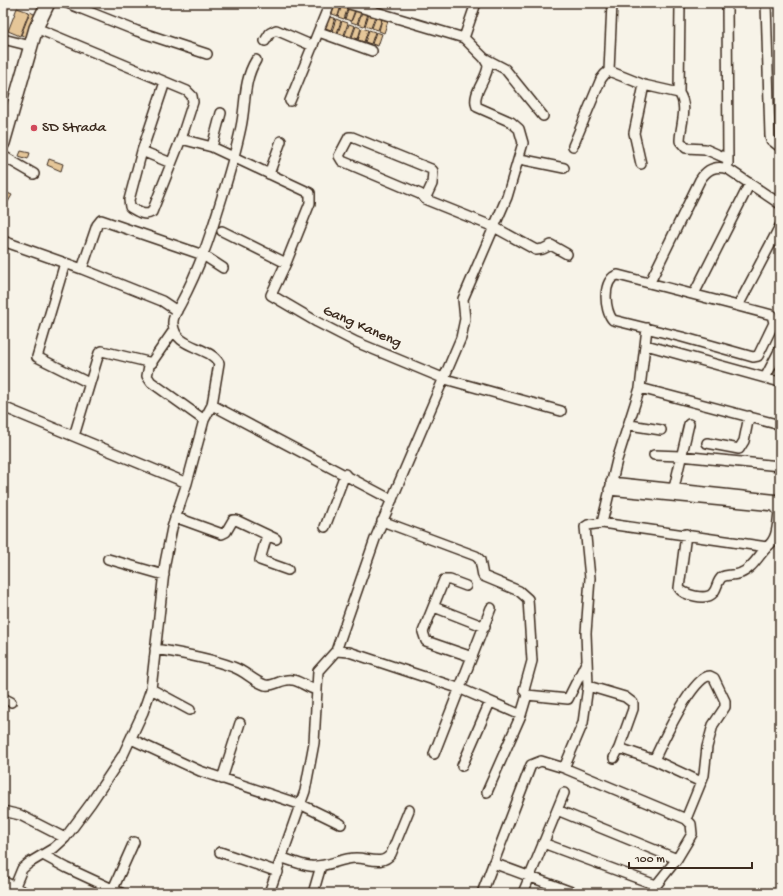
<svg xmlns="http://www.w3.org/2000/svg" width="783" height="896" font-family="'Gochi Hand',sans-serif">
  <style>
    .building { fill: #e5c698; stroke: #3b2a1e }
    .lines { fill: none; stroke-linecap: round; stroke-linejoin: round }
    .minor-casing { stroke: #3b2a1e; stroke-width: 12 }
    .secondary-casing { stroke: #3b2a1e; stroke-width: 16 }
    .minor { stroke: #f7f3e8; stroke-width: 9 }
    .secondary { stroke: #f7f3e8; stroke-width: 13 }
    .poi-dot { fill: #d1495b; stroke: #f7f3e8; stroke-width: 1.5 }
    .labels { text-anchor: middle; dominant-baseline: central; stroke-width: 3.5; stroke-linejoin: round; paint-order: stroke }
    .poi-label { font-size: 15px; fill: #3b2a1e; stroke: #f7f3e8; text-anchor: start }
    .street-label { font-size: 15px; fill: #3b2a1e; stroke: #f7f3e8 }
  </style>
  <rect width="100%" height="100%" fill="#f7f3e8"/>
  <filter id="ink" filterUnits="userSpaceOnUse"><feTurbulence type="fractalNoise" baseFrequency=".025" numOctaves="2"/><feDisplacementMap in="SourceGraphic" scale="8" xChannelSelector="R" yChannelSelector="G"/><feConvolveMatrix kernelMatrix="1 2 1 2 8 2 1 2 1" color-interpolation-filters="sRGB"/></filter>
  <g filter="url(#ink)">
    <path class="building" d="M336,3L341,5L338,16L332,14Z
      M342,5L348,7L344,19L338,17Z
      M349,7L355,10L351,21L345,19Z
      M17,8L29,12L20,36L8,31Z
      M356,10L361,12L357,24L351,22Z
      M30,12L36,15L27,37L21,35Z
      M362,12L368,14L364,26L358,24Z
      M369,14L375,16L371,28L365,26Z
      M329,17L335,18L331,30L325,28Z
      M376,17L382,19L378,30L372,28Z
      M336,19L341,21L337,33L332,31Z
      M382,19L388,21L384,33L379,31Z
      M342,21L348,23L344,35L338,33Z
      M349,24L355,26L351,37L345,35Z
      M356,26L361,28L358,39L352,37Z
      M362,28L368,30L364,42L358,40Z
      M369,30L375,32L371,44L365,42Z
      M376,32L382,34L378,46L372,44Z
      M21,151L30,153L28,159L19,156Z
      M49,159L63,164L61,171L47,165Z
      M3,191L12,195L8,202L3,200Z"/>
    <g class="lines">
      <defs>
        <path id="minor" d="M67,3L137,31L207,54
          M612,3L609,71L644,85L679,93
          M680,3L679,93C689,107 680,126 680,141L686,148L705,149L728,159
          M727,3L728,164
          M766,3L770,136L771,140L780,147
          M36,28L187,91L192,96L193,102L181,139L152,212C144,217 137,211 130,207L129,200L142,151L165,82
          M319,32L372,51
          M464,38L476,3
          M3,39L31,46
          M265,41L270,33L276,30L313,46
          M484,58L505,69L543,116
          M290,101L330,3
          M181,139L212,147L310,193V203L286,263L271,295L317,322L356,342L445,379L561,411
          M573,146L601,79L605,74L609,71
          M212,147L221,113
          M142,151L171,163
          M3,156L34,174
          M520,159L564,168
          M641,164L634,133L644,85
          M269,174L281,141
          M425,199L432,184L433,171L431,169L352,137H349L339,156L342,161L420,194L427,200L494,227L536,250L543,249L551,245L567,254
          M222,231L286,263
          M3,241L82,269L162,301L177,311
          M65,263L37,357L89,383
          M82,269L97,225L101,220L203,255L223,268
          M650,282L700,180C707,169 715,165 728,169L780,204
          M694,294L750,183
          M738,306L618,275C602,278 604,311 613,320L682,337L753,357L758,356L774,323L772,315L738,306L780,226
          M174,330L149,366L147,376L151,382L204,420
          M646,345L780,382
          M765,378L780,349
          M640,388L780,425
          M212,405L219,363C208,345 175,349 173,324C172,318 177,310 180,305C194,279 204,254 213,226C223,194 234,161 241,127C246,104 243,81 256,60
          M3,407L187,483
          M630,425L661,430
          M74,436L99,353L102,351L152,363
          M707,443L739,449L744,441L749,416
          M654,455L681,456L780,466
          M611,482L780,500
          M674,488L689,424
          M175,517L222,534L226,532L233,520H236L276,539
          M382,521L476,556L480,560L483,576L519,591L528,599L532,661L524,690L527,695L521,715L487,792
          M602,523L617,460L640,388L647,328
          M325,527L345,474
          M686,534L679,588C683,595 707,601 713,593C717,589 717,581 722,577C727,574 735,576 741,573C752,569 759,555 767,547
          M267,535L260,560L288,570
          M108,559L164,575
          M466,586L450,580H444L423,632L426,641L472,657
          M434,607L485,627
          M155,649C180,653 209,658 233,667C245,671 253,681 265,685C274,687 282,678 292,680C299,680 307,688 317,690
          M336,651L375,539L461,338L465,319L463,299L507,197L523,143L519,129L511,122L477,107C471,93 488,79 488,65L484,58L464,38L346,3
          M588,686L625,697L633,703V709L619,748L654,760L701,782
          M151,689L190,710
          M527,695L568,699L587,661
          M3,698L11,702
          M131,739L200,771L302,805L341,824
          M434,754L491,608
          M614,758L619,748
          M654,760C661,745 693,675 710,676L714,678L725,701V707L713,725L707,747L704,775L686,819
          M462,766L490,702
          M564,768L583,723L588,686L586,633L590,578L585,527L588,525L602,523L767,547C778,538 777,526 779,512L774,506L609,490
          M222,779L240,723
          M557,810L677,859
          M3,811L20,815L65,838
          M543,843L656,885
          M220,852L278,872
          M43,855L67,868L121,893
          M283,858C292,861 301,865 310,866C326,868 340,858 356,858C369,858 382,866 391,854L409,810
          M493,863L574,893
          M3,881L26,893
          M15,886L22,869L29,863L54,848L65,838L91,803L123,755L143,712L151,689L165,563L172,528L187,483L204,420L212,405L392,500
          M113,889L134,842
          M314,890L321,866
          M269,893L305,791L314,743L318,671L336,651L349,652L461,689L521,715
          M482,893L531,765L541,761L564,768L686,819L691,824L692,834L677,859L650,893
          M523,893L564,793"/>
        <path id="secondary" d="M3,143L36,28L48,3"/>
      </defs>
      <use href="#minor" class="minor-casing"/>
      <use href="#secondary" class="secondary-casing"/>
      <use href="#minor" class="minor"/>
      <use href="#secondary" class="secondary"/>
    </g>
  </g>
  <circle class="poi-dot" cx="34" cy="128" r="4"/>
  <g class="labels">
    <g class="poi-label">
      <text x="42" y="128">SD Strada</text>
    </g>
    <g class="street-label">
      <text transform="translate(362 327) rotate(24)">Gang Kaneng</text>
    </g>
  </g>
  <rect width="783" height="896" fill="none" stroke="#f7f3e8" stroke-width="16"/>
  <rect x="8" y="8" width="767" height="880" fill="none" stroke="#3b2a1e" stroke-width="1.5" filter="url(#ink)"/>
  <path d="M629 862v6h123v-6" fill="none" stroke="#3b2a1e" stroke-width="2"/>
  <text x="635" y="862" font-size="12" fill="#3b2a1e" stroke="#f7f3e8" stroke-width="3" paint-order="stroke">100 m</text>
</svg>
